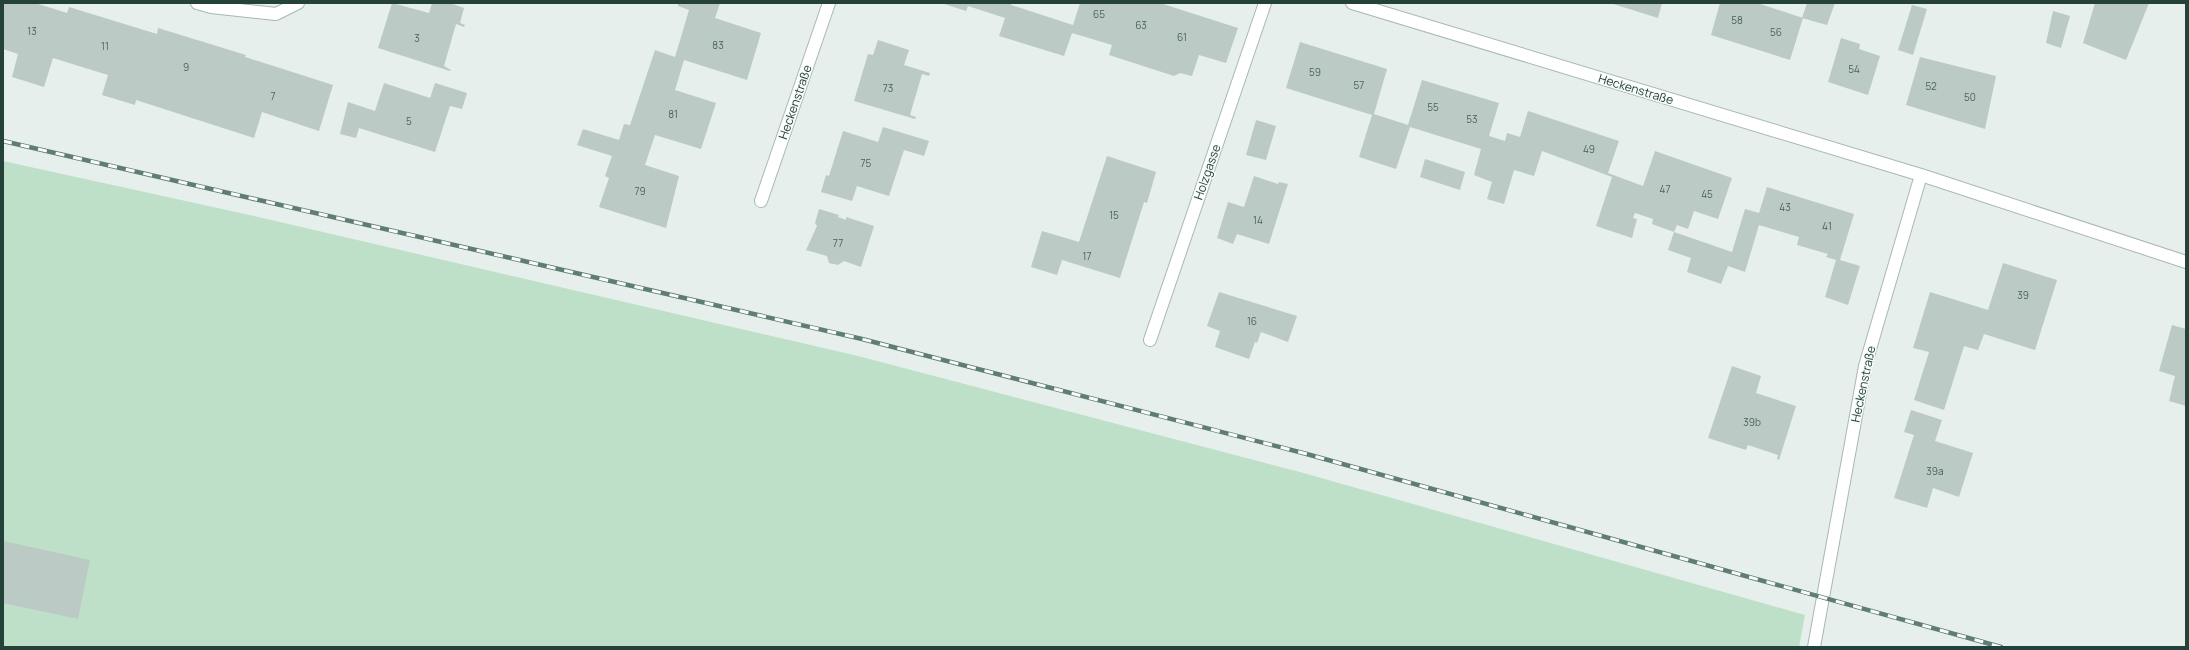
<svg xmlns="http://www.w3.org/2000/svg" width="2189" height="650" font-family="Manrope,sans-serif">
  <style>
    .green { fill: #bfe0c8 }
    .building { fill: #bbcac4 }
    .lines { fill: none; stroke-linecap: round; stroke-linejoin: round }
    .minor-casing { stroke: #a8b8b2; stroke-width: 14 }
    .minor { stroke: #fff; stroke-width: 12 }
    .rail-casing { stroke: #5f7d75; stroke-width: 4.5 }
    .rail { stroke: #f7fbf9; stroke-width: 3; stroke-dasharray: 9; stroke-linecap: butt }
    .labels { text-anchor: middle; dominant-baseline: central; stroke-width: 3; stroke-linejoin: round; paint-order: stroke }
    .number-label { font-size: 10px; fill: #4a645c }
    .street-label { font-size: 12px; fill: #24423a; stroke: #f7fbf9 }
  </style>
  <rect width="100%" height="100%" fill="#e6efeb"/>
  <path class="green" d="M3,161L245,214L858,356L1300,472L1805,615L1799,647H3Z"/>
  <path class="building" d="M3,3H35L67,13L69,7L157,34L158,28L246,55L245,57L333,85L319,131L262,112L254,138L136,100L135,105L102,95L108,75L53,58L44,87L12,77L18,54L3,49Z
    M392,3L429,13L432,3H450L464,8L460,23L465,25L464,27L456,24L444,66L451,70L450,71L378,48Z
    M678,3H720L715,18L761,33L747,80L684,60L675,90L716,103L701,149L655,135L645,165L679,176L666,228L599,207L609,178L605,176L612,156L577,145L583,129L619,140L624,124L630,125L655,50L675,57L689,10L678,6Z
    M941,3H1012L1011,5L1073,25L1080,3H1160L1238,28L1226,63L1199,55L1192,76L1180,73L1174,76L1109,55L1112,45L1072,33L1064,56L999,36L1005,18L968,6L966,11Z
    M1610,3H1662L1658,18Z
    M1720,3H1757L1803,18L1790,60L1711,35Z
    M1807,3H1835L1827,25L1802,18Z
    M2095,3H2149L2126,60L2083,43Z
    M1912,5L1927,9L1913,55L1898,50Z
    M2053,11L2070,16L2061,48L2046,43Z
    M1841,38L1860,44L1859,49L1880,56L1868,95L1828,82Z
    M878,40L909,50L904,65L930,73L929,76L922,74L910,115L916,117L915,119L854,101L868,54L873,55Z
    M1300,42L1387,69L1374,114L1408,125L1422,80L1499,103L1489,136L1505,141L1507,133L1520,137L1528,111L1619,141L1608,173L1643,186L1655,151L1732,178L1718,219L1694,211L1688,229L1677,225L1674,232L1732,252L1745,209L1759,213L1767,187L1854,214L1840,260L1860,266L1848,305L1825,297L1836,260L1826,257L1828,254L1797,245L1799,237L1759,225L1745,272L1728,266L1721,284L1687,272L1691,258L1668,250L1674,232L1652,224L1653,219L1635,213L1633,218L1637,219L1632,238L1596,226L1612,177L1542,151L1534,176L1514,170L1504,204L1487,199L1492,182L1474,175L1481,149L1410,127L1396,169L1359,157L1372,115L1286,88Z
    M1920,57L1996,76L1985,129L1906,105Z
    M384,83L430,98L435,83L467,93L462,109L450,106L435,152L359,128L356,138L340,134L348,102L375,111Z
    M1256,120L1276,126L1266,160L1246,155Z
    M883,127L929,141L924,156L904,150L889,196L857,186L852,201L821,192L826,175L829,176L843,131L878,142Z
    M1107,156L1156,172L1147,203L1144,202L1120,278L1062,260L1057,275L1031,267L1042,231L1079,242Z
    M1425,159L1465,172L1460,190L1420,177Z
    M1254,176L1278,184L1279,182L1288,184L1269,244L1237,234L1233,244L1217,238L1228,202L1244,207Z
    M819,209L839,215L838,217L846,220V217L874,226L861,267L844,261L838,265L829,263L827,256L806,250L817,226L815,223Z
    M2003,263L2057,280L2035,350L1984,334L1978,350L1964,346L1944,410L1914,400L1929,352L1913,348L1930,292L1988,310Z
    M1219,292L1297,316L1288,342L1261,332L1257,343L1255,342L1249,359L1215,347L1220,331L1207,326Z
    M2172,325L2186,329V406L2169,401L2175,376L2159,371Z
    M1732,366L1761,376L1756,393L1796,406L1779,460L1777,459L1778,455L1748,445L1746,450L1708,438Z
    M1911,410L1942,420L1935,441L1973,453L1959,497L1933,488L1927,508L1894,498L1914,435L1904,432Z
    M3,541L90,560L78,619L3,603Z"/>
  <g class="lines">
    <defs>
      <path id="minor" d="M197,3L211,7L276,14L298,3
        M1352,3L1921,175L2186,262
        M761,201L829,3
        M1150,340L1265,3
        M1814,647L1865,366L1921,175"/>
    </defs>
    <use href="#minor" class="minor-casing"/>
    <use href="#minor" class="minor"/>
    <defs>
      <path id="rail" d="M3,141L862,339L1303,453L2001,647"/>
    </defs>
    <use href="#rail" class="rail-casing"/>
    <use href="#rail" class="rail"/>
  </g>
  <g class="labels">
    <g class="number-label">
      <text x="1099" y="14">65</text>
      <text x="1737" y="20">58</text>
      <text x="1141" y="25">63</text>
      <text x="32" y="31">13</text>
      <text x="1776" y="32">56</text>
      <text x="1182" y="37">61</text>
      <text x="417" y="38">3</text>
      <text x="718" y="45">83</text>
      <text x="105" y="46">11</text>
      <text x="186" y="67">9</text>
      <text x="1854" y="69">54</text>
      <text x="1315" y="72">59</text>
      <text x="1359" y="85">57</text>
      <text x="1931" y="86">52</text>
      <text x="888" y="88">73</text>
      <text x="273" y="96">7</text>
      <text x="1970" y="97">50</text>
      <text x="1433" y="107">55</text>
      <text x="673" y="114">81</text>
      <text x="1472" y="119">53</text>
      <text x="409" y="121">5</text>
      <text x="1589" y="149">49</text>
      <text x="866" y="163">75</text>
      <text x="1665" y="189">47</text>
      <text x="640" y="191">79</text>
      <text x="1707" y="194">45</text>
      <text x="1785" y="207">43</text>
      <text x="1114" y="215">15</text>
      <text x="1258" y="220">14</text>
      <text x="1827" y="226">41</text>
      <text x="838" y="243">77</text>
      <text x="1087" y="256">17</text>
      <text x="2023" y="295">39</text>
      <text x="1252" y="321">16</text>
      <text x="1752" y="422">39b</text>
      <text x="1935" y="471">39a</text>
    </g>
    <g class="street-label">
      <text transform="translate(1636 89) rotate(17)">Heckenstraße</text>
      <text transform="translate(795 102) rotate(-71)">Heckenstraße</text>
      <text transform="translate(1207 172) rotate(-71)">Holzgasse</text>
      <text transform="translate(1863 384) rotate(-78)">Heckenstraße</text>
    </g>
  </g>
  <rect width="2189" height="650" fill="none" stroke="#24423a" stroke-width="8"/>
</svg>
